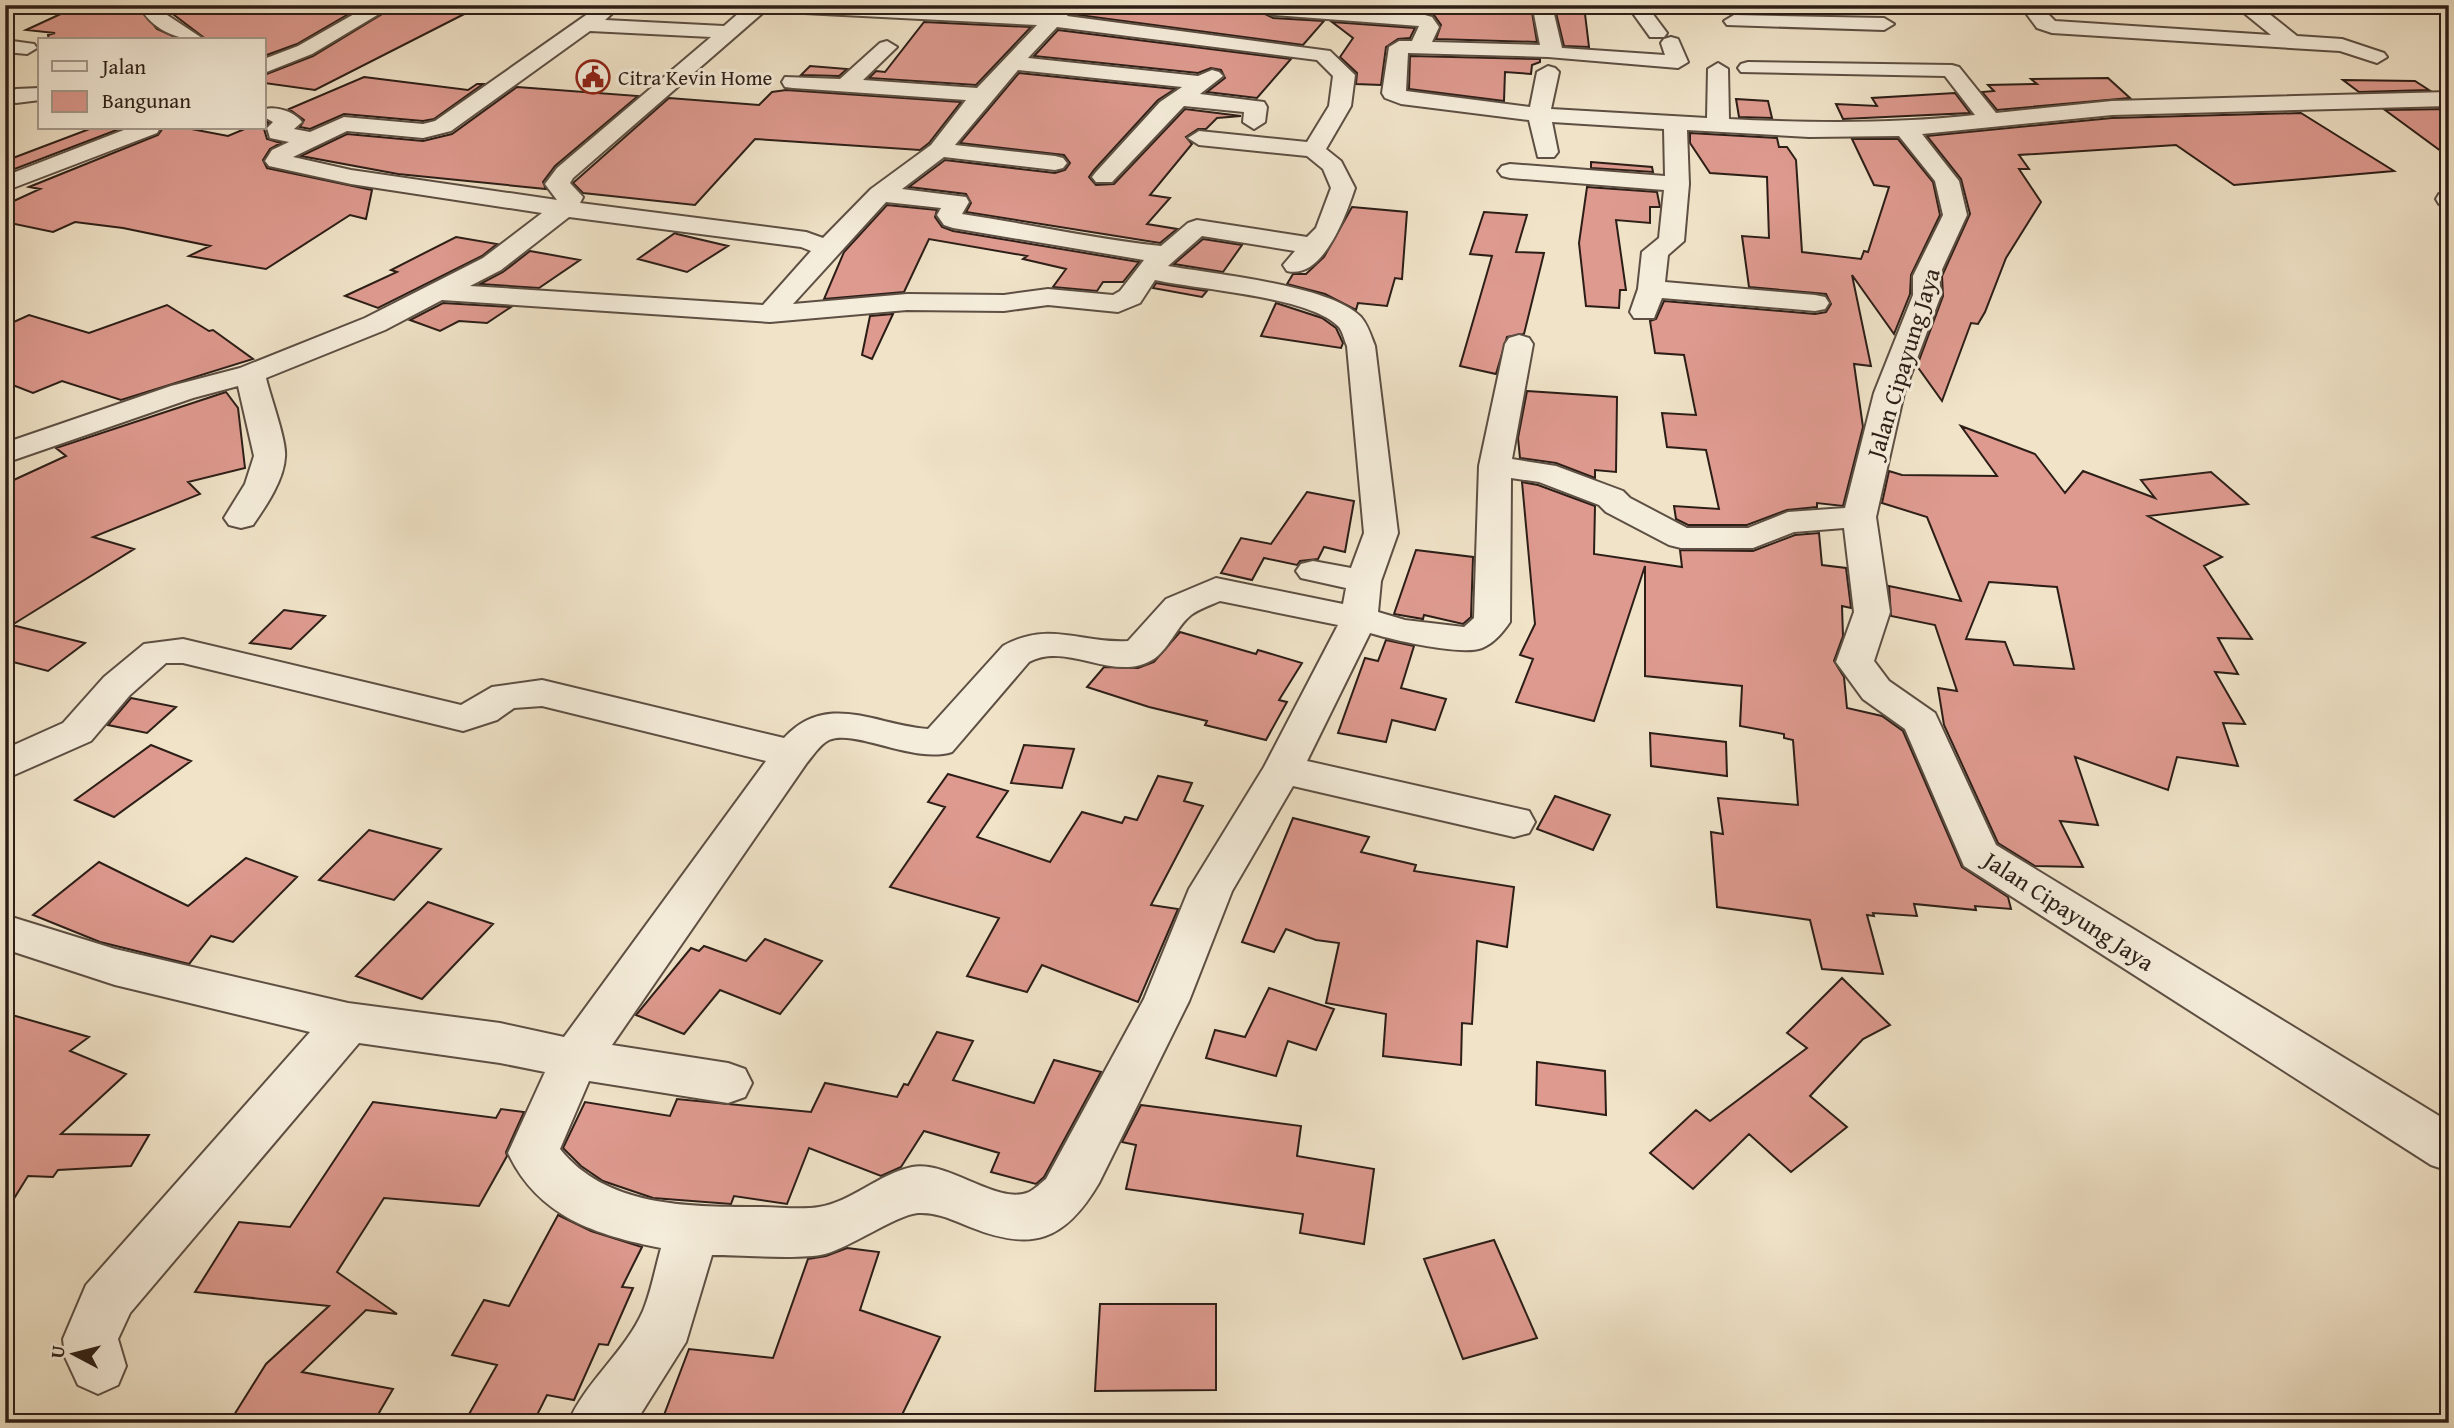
<svg xmlns="http://www.w3.org/2000/svg" width="2454" height="1428" font-family="'Gentium Book Plus',serif">
  <style>
    .building { fill: #de9a8f; stroke: #2c1e17; stroke-width: 2; fill-rule: evenodd }
    .lines { fill: none; stroke-linecap: round; stroke-linejoin: round }
    .minor-casing { stroke: #5d4f43; stroke-width: 4 }
    .minor { fill: #f5eddb; fill-rule: evenodd }
    .labels { text-anchor: middle; dominant-baseline: central; stroke-width: 6; stroke-linejoin: round; paint-order: stroke }
    .far-poi-label { font-size: 21px; fill: #2c1e17; stroke: #f5eddb; text-anchor: start }
    .street-label { font-size: 24px; fill: #2c1e17; stroke: #f5eddb }
  </style>
  <rect width="100%" height="100%" fill="#f0e3c8"/>
  <filter id="stains"><feTurbulence type="fractalNoise" baseFrequency=".00286" numOctaves="4"/><feColorMatrix values="0 0 0 0 .2 0 0 0 0 .09 0 0 0 0 .02 0 0 0 .5 -.17"/></filter>
  <radialGradient id="worn" r=".72"><stop offset=".6" stop-color="#630" stop-opacity="0"/><stop offset="1" stop-color="#630" stop-opacity=".3"/></radialGradient>
  <path class="building" d="M80,5H137L157,29L182,40H49L48,35L55,33L26,30Z
    M161,5H364L297,44L264,56V40H207Z
    M397,5H482L315,90L264,83V75L313,56Z
    M937,5H1052L1047,11Z
    M1075,5H1261L1265,14L1273,18L1324,21L1303,45L1071,14Z
    M1310,5H1461L1532,12L1537,42L1436,39L1441,25L1434,15L1426,12Z
    M1556,13L1585,14L1589,47L1564,46Z
    M924,22L1031,27L976,85L869,78L876,71L885,72Z
    M1332,22L1415,28L1410,38L1398,39L1386,47L1381,85L1356,84L1357,73L1340,57L1353,38Z
    M1058,30L1291,59L1257,98L1207,92L1225,78L1221,70L1211,68L1198,73L1034,56Z
    M1410,56L1540,59V62L1532,65L1531,74L1505,72L1504,101L1409,89Z
    M810,66L847,69L839,76L801,75Z
    M1019,73L1175,89L1158,100L1094,170L1089,177L1096,185L1114,184L1185,109L1241,116L1217,118L1206,129H1198L1186,137L1192,144L1150,195L1170,198L1147,224L1177,229L1160,243L966,212L971,203L966,194L909,187L945,160L1055,173L1065,170L1070,163L1064,155L960,143Z
    M364,77L468,90L477,84H483L434,119L423,121L344,114L310,129L300,127L304,120L289,109Z
    M2108,78L2130,98L1997,110L1982,92L1994,91L1988,85L2037,84L2031,79Z
    M2343,80L2415,81L2429,90L2359,92Z
    M517,87L638,96L555,166L543,182L546,189L398,174L301,156L347,134L423,141L452,134Z
    M786,90L961,102L929,143L920,150L755,139L695,205L583,193L573,183L669,98L759,105L772,92Z
    M1955,93L1970,113L1843,119L1836,104L1877,106L1872,98Z
    M1736,99L1768,101L1772,118L1739,117Z
    M2449,109V157L2385,110Z
    M2301,113L2394,171L2234,185L2176,145L2019,155L2029,169H2019L2041,202L2006,258L1985,312L1978,324L1971,323L1942,401L1917,366L1943,296L1942,276L1970,214L1961,179L1927,136L2112,118Z
    M264,120L269,123L264,129L267,139L281,143L270,149L263,160L267,168L372,190L366,219L350,215L266,269L189,256L210,246L123,228L75,222L53,232L5,222V205L40,189L29,187L158,135L163,128H186L228,136L247,128H264Z
    M92,128H122L12,170L5,169V161Z
    M1690,133L1777,138L1779,147H1787L1796,160L1802,252L1861,259L1864,251L1868,252L1889,187L1874,185L1852,139H1898L1933,182L1940,215L1911,275L1910,294L1894,334L1852,275L1871,366L1854,364L1863,427L1843,506L1817,503V507L1787,510L1747,525H1688L1676,519L1674,506L1719,509L1706,450L1667,447L1662,413L1696,415L1684,355L1655,353L1650,321L1656,319L1664,301L1815,314L1826,312L1831,304L1826,294L1749,287L1742,236L1769,238L1767,177L1710,173L1690,143Z
    M1591,162L1652,167L1653,172L1591,168Z
    M1587,187L1657,192L1660,207H1650V223L1616,220L1626,290H1620L1619,308L1586,306L1579,243Z
    M887,205L937,210L935,217L942,227L953,231L1139,262L1123,282H1103L1097,291L1053,287L1066,269L1023,259L1027,256L929,239L904,292L824,299L844,252Z
    M1352,207L1407,212L1402,279L1395,278L1387,306L1358,303L1356,310L1325,294L1287,284L1293,274H1306L1324,257Z
    M1484,212L1527,215L1516,252L1544,253L1524,334L1507,337L1496,374L1460,366L1492,256L1470,254Z
    M675,233L677,234L728,246L687,272L638,259Z
    M456,237L497,244L482,256L378,308L345,296L397,272L391,270Z
    M1203,239L1242,245L1223,272L1174,264Z
    M530,251L580,260L539,288L480,284L503,272Z
    M1156,283L1174,286L1207,291L1202,297L1153,288Z
    M443,303L511,307L487,323L459,321L440,331L410,320Z
    M1276,303L1322,318L1336,328L1343,343L1341,348L1261,336Z
    M167,305L209,331L213,330L253,359L121,400L62,381L33,393L5,382V326L29,315L89,333Z
    M893,314L872,359L862,355L870,316Z
    M1527,391L1617,397L1616,472L1595,470V478L1556,463L1520,458L1518,438Z
    M226,392L238,408L245,468L188,482L200,494L93,537L134,549L12,625L85,643L48,671L5,660V484L66,456L56,448Z
    M1961,426L2035,454L2065,493L2083,471L2155,498L2141,480L2211,472L2248,504L2148,516L2222,557L2204,566L2252,639L2218,638L2238,674L2215,672L2245,724L2223,723L2238,766L2177,757L2168,790L2075,757L2098,825L2060,821L2083,867L2035,866L1998,843L1944,725L1938,688L1957,691L1935,625L1891,616L1889,586L1961,601L1927,517L1882,503L1889,471L1902,475L1997,476ZM1989,582L2057,587L2074,669L2014,665L2005,642L1966,639Z
    M1522,482L1538,485L1595,506L1594,554L1682,567L1680,550L1753,551L1795,535L1819,533L1822,565L1846,568L1851,608L1842,606L1843,636L1834,661L1844,677L1847,708L1882,716L1903,731L1962,867L2008,897L2011,909L1975,906L1976,910L1914,904L1917,916L1873,913L1874,916L1867,915L1883,974L1822,969L1810,920L1717,907L1711,832L1723,834L1718,798L1798,805L1793,740L1784,738V734L1740,726L1742,686L1645,676V566L1594,721L1516,702L1533,659L1520,655L1535,624Z
    M1307,492L1354,501L1345,552L1324,547L1318,559L1300,561L1297,565L1264,558L1252,580L1221,573L1241,538L1271,544Z
    M1416,550L1473,557L1471,617L1463,624L1424,615L1423,619L1394,614Z
    M284,610L325,616L291,649L250,643Z
    M1180,632L1256,654L1258,650L1302,663L1279,700L1287,702L1266,740L1205,725L1207,721L1149,707L1087,687L1104,667L1138,668L1154,662Z
    M1386,640L1414,646L1401,688L1446,699L1435,730L1392,720L1386,742L1338,733L1365,658L1378,661Z
    M131,698L176,707L147,733L108,725Z
    M1650,733L1726,742L1727,776L1651,766Z
    M151,745L191,761L114,817L75,800Z
    M1024,745L1074,749L1062,788L1011,783Z
    M948,774L1008,791L977,837L1050,862L1082,812L1122,823L1125,817L1137,820L1158,776L1192,783L1184,801L1203,806L1151,905L1178,909L1138,1002L1042,965L1027,992L967,976L999,918L890,887L945,807L928,802Z
    M1555,796L1610,815L1593,850L1537,829Z
    M1293,818L1369,837L1361,852L1416,865L1414,871L1514,887L1507,947L1477,941L1472,1024L1462,1023L1461,1065L1383,1056L1386,1014L1326,1003L1339,943L1316,940L1286,929L1274,952L1242,942Z
    M369,830L441,849L394,900L319,880Z
    M246,858L297,877L233,942L211,936L189,964L100,942L33,915L99,862L188,906Z
    M428,902L493,924L422,999L356,976Z
    M765,939L822,961L780,1014L720,990L684,1034L636,1015L691,948L699,951L704,946L746,961Z
    M1842,978L1890,1025L1863,1039L1810,1096L1847,1127L1791,1172L1749,1134L1693,1189L1650,1153L1696,1110L1710,1121L1807,1048L1787,1033Z
    M1269,988L1334,1009L1316,1050L1288,1041L1276,1076L1206,1058L1215,1030L1245,1037Z
    M5,1013L89,1037L70,1051L126,1074L61,1134L149,1135L131,1166L58,1170L53,1177L28,1176L5,1213Z
    M937,1032L973,1041L953,1080L1034,1103L1054,1060L1101,1072L1044,1177L1036,1184L991,1172L999,1153L924,1131L901,1167L881,1176L809,1148L787,1204L734,1196L731,1204L653,1198L603,1181L581,1166L563,1148L585,1102L670,1116L677,1099L811,1112L825,1083L897,1097L904,1084L908,1085Z
    M1537,1062L1605,1071L1606,1115L1536,1105Z
    M373,1102L496,1118L501,1109L524,1112L506,1152L507,1156L479,1206L384,1198L337,1272L397,1314L366,1310L302,1372L393,1389L373,1423H229L266,1364L329,1306L195,1292L239,1222L290,1227Z
    M1141,1105L1301,1126L1297,1156L1374,1169L1364,1244L1300,1233L1303,1214L1126,1189L1136,1145L1122,1142Z
    M558,1215L591,1231L642,1247L622,1287L633,1288L608,1345L599,1344L574,1400L547,1395L533,1423H464L497,1365L452,1355L484,1300L509,1306Z
    M1494,1240L1537,1338L1463,1359L1424,1259Z
    M847,1248L879,1252L860,1310L940,1337L898,1423H661L689,1349L773,1358L808,1259L826,1256Z
    M1100,1304H1216V1390L1095,1391Z"/>
  <g class="lines">
    <defs>
      <path id="minor" d="M139,5H158L161,11L205,40C179,41 151,30 139,5Z
        M370,5H394L312,54L264,73V59L298,46Z
        M748,5H878L1048,14L1056,5H1073L1067,16L1330,51L1355,75L1351,106L1326,149L1341,161L1355,188C1346,215 1323,280 1287,271L1283,265L1295,251L1202,236L1168,266C1213,274 1330,285 1361,317C1368,325 1371,336 1375,346L1398,533L1381,581L1378,612L1405,620L1464,627L1474,618L1479,466L1505,344L1509,338L1519,335L1529,338L1533,344L1512,459L1556,466L1623,491L1630,498L1687,528H1748L1788,512L1845,508L1874,393L1913,295V276L1943,215L1935,181L1899,136L1809,137L1687,130L1689,184L1684,241L1668,255L1665,282L1815,295L1825,297L1829,303L1825,309L1815,311L1662,298L1654,318H1634L1630,312L1638,289L1642,252L1659,238L1664,190L1510,178L1502,176L1498,171L1502,166L1510,164L1665,176L1664,129L1552,122L1558,152L1554,157H1538L1529,120L1401,104L1385,98L1382,93L1389,47L1399,41H1412L1419,26L1274,15L1267,13L1263,5L1425,15L1432,17L1439,27L1432,42L1540,45L1534,14L1544,8L1554,14L1562,48L1665,55L1661,43L1664,39L1671,37L1678,39L1688,62L1678,68L1548,57L1408,53L1406,91L1530,107L1537,72L1548,66L1555,68L1559,72L1551,109L1707,118L1708,69L1718,63L1728,69L1729,119C1812,123 1892,124 1975,115L1945,76L1741,72L1738,68L1741,64L1748,62L1952,65L1959,67L1996,113L2112,101L2449,92V106L2112,115L1922,134L1959,181L1967,215L1939,276L1941,295L1904,393L1876,517L1890,612L1874,661L1889,681L1935,713L1996,845L2449,1122V1171L2431,1165L1964,866L1905,729L1863,699L1836,662L1854,612L1844,528L1794,532L1753,548H1681L1669,545L1606,512L1599,505L1539,482L1511,478L1510,622C1504,631 1493,644 1482,648C1461,656 1393,640 1370,633L1307,761L1529,811L1535,822L1529,833L1514,837L1293,786L1232,891L1189,1001L1099,1183C1065,1241 1032,1252 970,1227C953,1220 937,1212 918,1213C896,1215 851,1247 825,1254C801,1260 740,1255 712,1255L686,1342L635,1423H568C585,1382 625,1352 643,1311C651,1292 655,1269 661,1248C596,1235 538,1217 508,1153L545,1072L500,1063L359,1043L130,1313L118,1339L126,1366L118,1385L98,1394L78,1385L65,1357L63,1339L86,1285L310,1032L115,985L5,949V915L115,949L348,1003L500,1023L564,1037L766,761L542,706L514,708L497,720L463,731L183,663H166L130,695L91,741L5,779V749L63,723L104,677L144,644L183,639L461,705L492,687L542,680L784,738C827,691 876,725 928,729L1003,646C1050,620 1081,644 1128,641L1166,599L1216,578L1343,604L1346,588L1301,578L1296,571L1301,564L1313,561L1351,568L1364,533L1347,346C1344,340 1343,331 1338,326C1307,296 1200,290 1155,280L1140,303L1118,312L1048,305L1004,311L907,310L770,322L442,300L385,330L266,378C270,396 287,441 285,457C284,480 266,506 253,525L241,528L229,525L224,518L245,484L254,456L238,386L193,398L5,463V443L171,386L240,368L365,318L483,258L542,213L351,184L269,166L265,161L272,150L289,142L270,138L267,128L273,122L264,117L265,109C277,106 295,112 302,122L294,129L310,132L344,117L423,124L435,121L599,6L610,5L616,10L605,20L724,26ZM765,11L1037,25L977,88L863,80L897,47L887,41L880,43L840,79L785,77L782,82L785,87L793,88L966,100L931,145L871,189L823,238L806,232L580,203L583,197L570,183L573,178ZM1057,27L1317,60L1333,76L1329,106L1307,142L1199,131L1188,138L1199,145L1307,156L1323,169L1331,188L1316,228L1307,237L1197,220L1188,223L1161,246C1094,239 1029,224 962,214L969,202L966,197L902,189L944,157L1055,170L1063,168L1067,163L1063,158L1055,156L955,145L1018,70L1182,87L1160,102L1096,172L1092,177L1096,182H1112L1184,106L1244,112L1243,122L1254,129L1265,122L1267,107L1264,102L1200,94L1223,76L1219,72L1212,70L1198,76L1028,58ZM590,31L711,37L557,168L545,184L557,200L351,170L293,157L347,131L423,138L451,131ZM886,202L941,208L937,215L944,225L953,228L1144,260L1120,291L1113,295L1048,289L1004,295L907,294L793,304ZM569,217L801,247L811,251L763,305L470,286L501,270ZM1220,601L1338,625L1264,767L1189,889L1144,999L1046,1179C1041,1183 1035,1189 1029,1192C998,1206 948,1160 912,1167C879,1174 851,1202 819,1207C801,1210 779,1207 761,1207C692,1207 607,1208 560,1149L589,1081L728,1103L745,1097L752,1083L745,1069L728,1063L612,1045L806,764C812,757 820,744 829,740C856,729 913,764 952,752L1029,662C1067,641 1114,683 1152,660C1168,651 1176,627 1191,615C1199,609 1211,605 1220,601Z
        M1627,5H1646L1667,33L1664,37H1650Z
        M2020,5H2039L2055,21L2271,35L2244,13L2195,11L2186,5H2258L2297,36L2342,39L2384,53L2387,57L2377,63L2340,51L2052,33L2037,28Z
        M1734,15L1884,18L1894,24L1884,30L1727,25L1724,21Z
        M5,40L34,44L37,48L27,54L5,52Z
        M40,88V100L16,103L5,96L16,89Z
        M129,128H160L157,133L5,191V176Z
        M2448,192L2449,206L2439,204L2436,199L2439,194Z"/>
    </defs>
    <use href="#minor" class="minor-casing"/>
    <use href="#minor" class="minor"/>
  </g>
  <defs>
    <symbol id="civic-ring" viewBox="-11 -11 22 22"><circle r="9.5" fill="#f5eddb" stroke="#8f2418" stroke-width="1.5"/><path d="M-.6-6.5H3V-4.5H.6V-3L4-1V1h2V6H-6V1h2V-1L-.6-3ZM-1.2 2.5V6h2.4V2.5Z" fill="#8f2418"/></symbol>
  </defs>
  <g fill-rule="evenodd">
    <use href="#civic-ring" x="574" y="58" width="38" height="38"/>
  </g>
  <g class="labels">
    <g class="far-poi-label">
      <text x="618" y="77">Citra Kevin Home</text>
    </g>
    <g class="street-label">
      <text transform="translate(1903 363) rotate(-73)">Jalan Cipayung Jaya</text>
      <text transform="translate(2069 911) rotate(33)">Jalan Cipayung Jaya</text>
    </g>
  </g>
  <rect width="2454" height="1428" fill="none" stroke="#f0e3c8" stroke-width="28"/>
  <rect x="7" y="7" width="2440" height="1414" fill="none" stroke="#2c1e17" stroke-width="3.5"/>
  <rect x="14" y="14" width="2426" height="1400" fill="none" stroke="#2c1e17" stroke-width="2"/>
  <rect x="38" y="38" width="228" height="91" fill="#f5eddb" stroke="#a59a8d" stroke-width="2"/>
  <rect x="52" y="61" width="35" height="10" fill="#f5eddb" stroke="#a59a8d" stroke-width="2"/>
  <text x="102" y="74" font-size="21" fill="#2c1e17">Jalan</text>
  <rect x="52" y="91" width="35" height="21" fill="#de9a8f" stroke="#a59a8d" stroke-width="2"/>
  <text x="102" y="108" font-size="21" fill="#2c1e17">Bangunan</text>
  <g transform="translate(74 1354) rotate(277)" stroke="#f5eddb" stroke-width="5" paint-order="stroke">
  <path d="M0-5L12 26L0 18L-12 26Z" fill="#2c1e17"/>
  <text y="-10" font-size="19" font-weight="bold" text-anchor="middle" fill="#2c1e17">U</text>
  </g>
  <rect width="100%" height="100%" filter="url(#stains)"/>
  <rect width="100%" height="100%" fill="url(#worn)"/>
</svg>
